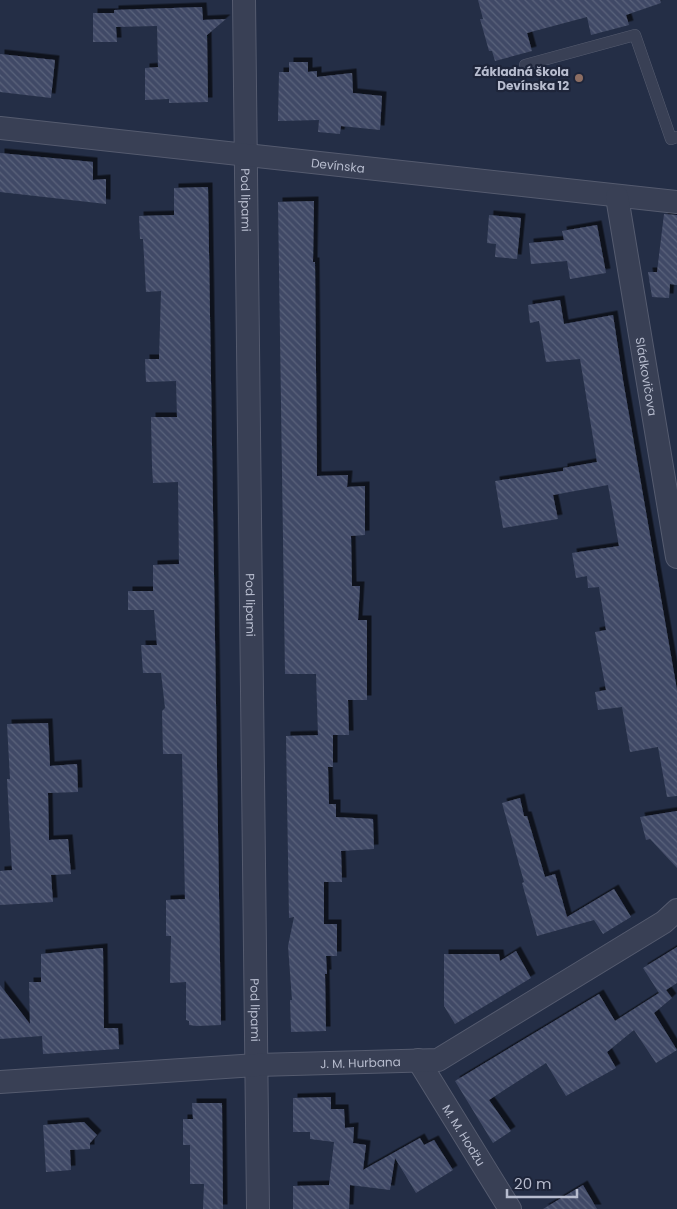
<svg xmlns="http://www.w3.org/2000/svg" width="677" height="1209" font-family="Poppins,sans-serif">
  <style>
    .building { fill: url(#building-back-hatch); filter: url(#shadow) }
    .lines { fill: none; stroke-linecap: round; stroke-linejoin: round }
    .service-casing { stroke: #555b6f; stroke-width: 12 }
    .minor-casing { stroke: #555b6f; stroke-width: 24 }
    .service { stroke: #394055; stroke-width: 11 }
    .minor { stroke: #394055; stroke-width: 22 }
    .education-dot { fill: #8d6e63; stroke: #1e253a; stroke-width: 2 }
    .labels { text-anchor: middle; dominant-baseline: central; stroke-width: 4.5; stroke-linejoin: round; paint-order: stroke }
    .poi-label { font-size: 12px; font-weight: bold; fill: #b7bcce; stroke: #1e253a; text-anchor: end }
    .street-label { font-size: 12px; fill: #b7bcce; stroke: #1e253a }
  </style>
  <defs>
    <pattern id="building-back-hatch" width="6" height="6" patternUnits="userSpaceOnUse" patternTransform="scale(1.25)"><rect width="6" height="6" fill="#414a66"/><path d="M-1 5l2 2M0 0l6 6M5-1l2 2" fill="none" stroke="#5a627b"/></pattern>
    <filter id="shadow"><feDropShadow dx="4.5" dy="-4.5" stdDeviation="0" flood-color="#0009"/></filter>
  </defs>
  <rect width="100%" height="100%" fill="#242e46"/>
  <path class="building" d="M478,0H660L661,3L626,15L629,25L591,35L587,17L527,33L532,51L495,61L492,51H489L480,19H483Z
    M202,7L203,20L226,19L207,35L208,102L169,103V99L145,100V68L158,67L157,26L116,27L117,42H93V13H114V10Z
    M0,54L55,60L51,98L0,92Z
    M289,62H308V72L317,71V77L352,73L353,93L382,96L380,130L341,126L340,134L318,132L319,120L278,121L279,72H289Z
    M0,153L93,162V180L106,179V204L0,192Z
    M208,187L221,1025L197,1026L189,1025V1021L186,1020V982L170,983L171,936H166V900L185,899L182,754H163L162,711L165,708L161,673H143L141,645H157L154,610H128V591H153V565L179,564L178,482L153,483L152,467L151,417H177L176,381L146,382L145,359H159L161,291L146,292L143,239H140L139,216L174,215V188Z
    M314,201L313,262H315L317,476L348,475L347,487L365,486V535L351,536L352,586H360L358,620H367V700H348L349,735H333V767H328L329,804H336V817L373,819L374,849L341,851L342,882H324V924H337V956H326L327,974H325L326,1031L291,1032L290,1000H292L288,946L294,917L289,918L286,736L321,735H318L316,674H285L278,202Z
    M664,214L677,215V285L670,284L669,298L652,297L648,272H657Z
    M489,215L521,218L517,259L495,257L496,244L487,243Z
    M597,225L606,273L570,279L567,261L531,264L529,243L564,240L562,231Z
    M560,300L564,324L613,315L623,380L677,690V796L667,797L658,747L630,752L622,707L598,710L595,692L606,690L595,632L606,630L599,587L588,588L587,576L576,578L572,553L619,546L608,485L553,495L558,519L503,528L495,481L563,471V468L597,462L580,359L546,362L539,321L530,323L528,305Z
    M48,723L50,766L77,764L78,792L48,793L49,840L68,839L71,874L51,875L53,902L0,905V871L12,870L7,779H10L7,724Z
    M520,798L524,816H527L545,877L555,874L567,917L614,889L631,917L603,934L594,920L537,936L522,883L524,882L502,803Z
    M677,811V868L650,839L646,840L640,817Z
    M677,947V983L666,990L672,998L654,1013L677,1050L656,1063L634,1030L607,1052L616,1068L566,1096L546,1063L489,1100L511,1131L493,1143L455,1081L599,994L615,1021L659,993L643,968Z
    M103,948L104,1028H118L119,1049L43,1054L42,1036L0,1039V985L30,1024L29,982H41V954Z
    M516,951L531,978L455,1024L444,1006V954H499L500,961Z
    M331,1097V1109H344L345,1128L354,1127L353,1143L366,1145L363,1170L420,1138L424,1145L434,1140L453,1170L416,1193L395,1158L390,1190L350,1185L349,1209H293V1186L329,1185L334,1142L310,1139V1132H293V1098Z
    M192,1103H222L223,1209H203L204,1184H190V1145H183V1119H193Z
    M84,1122L97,1135L90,1143V1149L70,1150L71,1170L46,1172L43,1125Z
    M583,1185L597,1209H543Z"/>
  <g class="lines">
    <defs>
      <path id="service" d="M525,65L635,35L671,139L677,137"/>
      <g id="minor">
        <path id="s1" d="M244,0L258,1209"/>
        <path id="s2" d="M0,128L677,202"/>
        <path id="s3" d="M617,197L677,557"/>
        <path id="s4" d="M418,1060L510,1209"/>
        <path id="s5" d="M0,1082L257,1065L438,1060L664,922L677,910"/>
      </g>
    </defs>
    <use href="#service" class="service-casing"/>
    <use href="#minor" class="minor-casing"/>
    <use href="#service" class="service"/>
    <use href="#minor" class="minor"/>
  </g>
  <circle class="education-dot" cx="579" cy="78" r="5"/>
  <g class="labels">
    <g class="poi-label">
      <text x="569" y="71">Základná škola<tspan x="569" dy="14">Devínska 12</tspan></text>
    </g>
    <g class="street-label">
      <text stroke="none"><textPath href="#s2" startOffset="340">Devínska</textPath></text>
      <text stroke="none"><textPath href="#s1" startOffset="200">Pod lipami</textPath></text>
      <text stroke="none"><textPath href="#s3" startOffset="182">Sládkovičova</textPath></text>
      <text stroke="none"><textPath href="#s1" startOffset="605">Pod lipami</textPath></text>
      <text stroke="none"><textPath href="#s1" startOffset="1010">Pod lipami</textPath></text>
      <text stroke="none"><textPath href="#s5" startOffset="361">J. M. Hurbana</textPath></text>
      <text stroke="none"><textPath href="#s4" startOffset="88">M. M. Hodžu</textPath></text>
    </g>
  </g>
  <path d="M507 1189v8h70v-8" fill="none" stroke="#b7bcce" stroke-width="2.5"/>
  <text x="514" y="1189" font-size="15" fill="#b7bcce" stroke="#1e253a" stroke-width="4" paint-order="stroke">20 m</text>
</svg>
